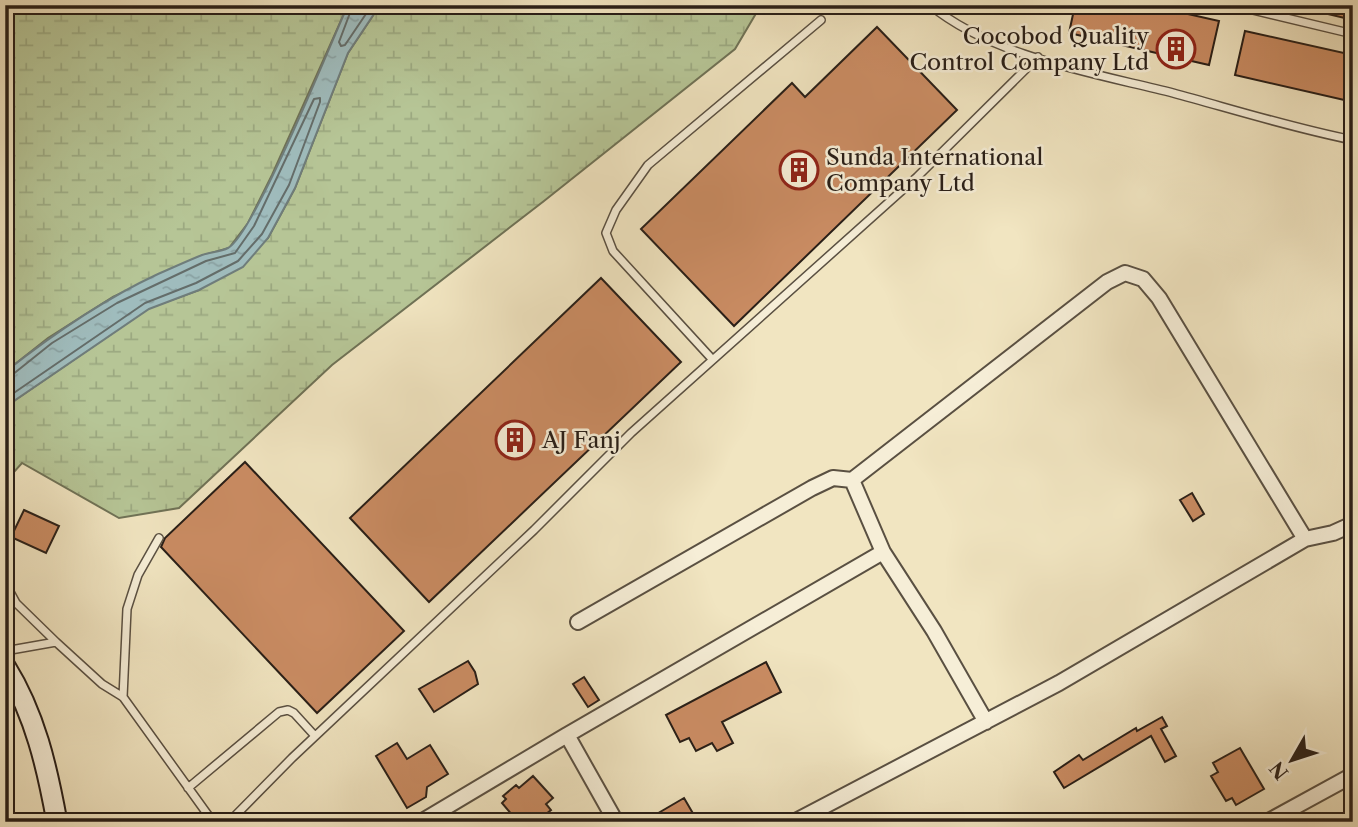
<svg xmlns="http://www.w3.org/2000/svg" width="1358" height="827" font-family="'Libre Caslon Text',serif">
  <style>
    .wetland { fill: url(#wetland-marsh); stroke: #6f7256; stroke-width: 2 }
    .water { fill: url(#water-ripples); stroke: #6f7d7b; stroke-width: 2 }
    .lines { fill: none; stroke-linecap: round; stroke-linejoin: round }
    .shore { stroke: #646d6a; stroke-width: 2 }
    .building { fill: #ca8c63; stroke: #281e17; stroke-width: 2 }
    .service-casing { stroke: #5a5042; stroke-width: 10 }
    .minor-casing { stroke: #5a5042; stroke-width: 18 }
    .secondary-casing { stroke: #281e17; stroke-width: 23 }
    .service { stroke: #f6eed7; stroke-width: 7 }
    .minor { stroke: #f6eed7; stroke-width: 14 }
    .secondary { stroke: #f6eed7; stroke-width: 19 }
    .labels { text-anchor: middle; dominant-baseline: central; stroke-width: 5; stroke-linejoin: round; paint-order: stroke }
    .poi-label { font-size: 23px; fill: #281e17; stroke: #f6eed7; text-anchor: start }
  </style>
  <defs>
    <pattern id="wetland-marsh" width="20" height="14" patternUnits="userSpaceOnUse" patternTransform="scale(1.75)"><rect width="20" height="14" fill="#b6c596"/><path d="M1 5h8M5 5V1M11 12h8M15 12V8" fill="none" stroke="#9ca981"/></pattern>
    <pattern id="water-ripples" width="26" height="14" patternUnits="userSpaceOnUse" patternTransform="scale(1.75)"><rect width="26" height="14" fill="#9fbcbd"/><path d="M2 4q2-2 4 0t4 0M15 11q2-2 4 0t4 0" fill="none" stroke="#89a1a2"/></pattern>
  </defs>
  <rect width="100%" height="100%" fill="#f1e5c1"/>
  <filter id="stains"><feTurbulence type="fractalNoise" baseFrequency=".00286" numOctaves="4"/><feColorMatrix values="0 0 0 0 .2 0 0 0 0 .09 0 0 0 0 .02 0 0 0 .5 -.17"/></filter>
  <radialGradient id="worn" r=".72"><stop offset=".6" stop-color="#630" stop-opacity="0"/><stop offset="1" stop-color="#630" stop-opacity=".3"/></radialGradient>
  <path class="wetland" d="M5,5H348L272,175L248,223L229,248L204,255L113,297L48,338L5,372Z
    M380,5H761L735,49L544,201L332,365L179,508L119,518L22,463L5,482V407L149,308L199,290L268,238L295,188L348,53Z"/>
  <path class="water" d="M348,5H380L348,53L295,188L268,238L243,267L199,290L149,309L5,407V372C53,334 102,300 158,274C172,268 187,261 202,255C210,252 220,252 228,248C254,235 330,44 348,5Z"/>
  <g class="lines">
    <path class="shore" d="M353,5L339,42L341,46L345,45L372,5
      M5,377L12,375L52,343L117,303L206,261L235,253L254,226L314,99L320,98V102L289,185L262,234L238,261L196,283L145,303L5,399"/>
  </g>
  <path class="building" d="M1075,5H1148L1219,21L1209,65L1069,33Z
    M1312,5H1353V20L1311,10Z
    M877,27L957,110L734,326L641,229L792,83L805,97Z
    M1245,31L1353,55V102L1235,75Z
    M601,278L681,362L429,602L350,518Z
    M245,462L404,631L317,713L161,547L165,538Z
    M1192,493L1204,514L1193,521L1180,500Z
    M24,510L59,526L46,553L11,537Z
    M468,661L475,672L478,684L434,712L419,689Z
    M766,662L781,692L722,722L733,743L717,751L712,743L696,751L689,738L680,742L666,715Z
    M584,677L599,700L588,707L573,684Z
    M1162,717L1167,726L1161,729L1176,756L1165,762L1151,736L1064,788L1054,772L1079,755L1083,760L1136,728L1137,731Z
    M397,743L407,759L430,745L448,774L427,787L426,797L407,808L376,756Z
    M1240,748L1264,789L1236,805L1232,798L1226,801L1211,776L1218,772L1213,763Z
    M533,776L553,798L546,804L551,810L536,822H518L502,803L506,799L503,796L516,785L519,788Z
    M684,798L698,822H643Z"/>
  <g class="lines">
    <defs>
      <path id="service" d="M930,5C993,57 1094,73 1173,93C1232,109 1292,128 1353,140
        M1232,5L1353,34
        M712,359L613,251L606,233L616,210L648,165L821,20
        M5,583L16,603L56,642
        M5,651L56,642L102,684L123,697L213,822
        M123,697L127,609L138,575L159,538
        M188,788L279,712L288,710L294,713L315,736
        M229,822L292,758L534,530L631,433L917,177L1038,57"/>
      <path id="minor" d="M852,480L883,552L934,631L986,722
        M578,622L812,488L833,478L852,480L1107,282L1125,273L1143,279L1159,298L1305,539
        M421,822L567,735
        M616,822L567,735L883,552
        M794,822L1059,683L1305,539L1333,533L1353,524
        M1267,822L1353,775"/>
      <path id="secondary" d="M5,666C35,714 47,767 57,822"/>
    </defs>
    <use href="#service" class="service-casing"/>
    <use href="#minor" class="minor-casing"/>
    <use href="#secondary" class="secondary-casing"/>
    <use href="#service" class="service"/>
    <use href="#minor" class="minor"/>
    <use href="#secondary" class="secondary"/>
  </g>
  <defs>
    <symbol id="building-ring" viewBox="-11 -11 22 22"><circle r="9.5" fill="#f6eed7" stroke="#8f2418" stroke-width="1.5"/><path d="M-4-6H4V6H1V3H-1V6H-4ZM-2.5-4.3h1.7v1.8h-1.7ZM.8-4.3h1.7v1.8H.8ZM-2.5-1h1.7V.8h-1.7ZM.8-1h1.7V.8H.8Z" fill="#8f2418"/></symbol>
  </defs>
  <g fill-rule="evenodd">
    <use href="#building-ring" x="1154" y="27" width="44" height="44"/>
    <use href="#building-ring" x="777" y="148" width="44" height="44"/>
    <use href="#building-ring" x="493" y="418" width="44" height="44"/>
  </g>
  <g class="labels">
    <g class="poi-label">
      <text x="1149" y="36" text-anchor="end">Cocobod Quality<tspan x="1149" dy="26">Control Company Ltd</tspan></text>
      <text x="826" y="157">Sunda International<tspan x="826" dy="26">Company Ltd</tspan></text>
      <text x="542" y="440">AJ Fanj</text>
    </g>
  </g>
  <rect width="1358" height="827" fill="none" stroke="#f1e5c1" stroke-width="28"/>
  <rect x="7" y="7" width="1344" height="813" fill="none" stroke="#281e17" stroke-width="3.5"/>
  <rect x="14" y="14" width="1330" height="799" fill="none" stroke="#281e17" stroke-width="2"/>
  <g transform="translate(1292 760) rotate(231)" stroke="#f6eed7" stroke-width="5" paint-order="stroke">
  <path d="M0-5L12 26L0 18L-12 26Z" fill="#281e17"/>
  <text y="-10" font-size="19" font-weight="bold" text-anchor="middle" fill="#281e17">N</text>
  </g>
  <rect width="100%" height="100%" filter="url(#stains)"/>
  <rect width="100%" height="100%" fill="url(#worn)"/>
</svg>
